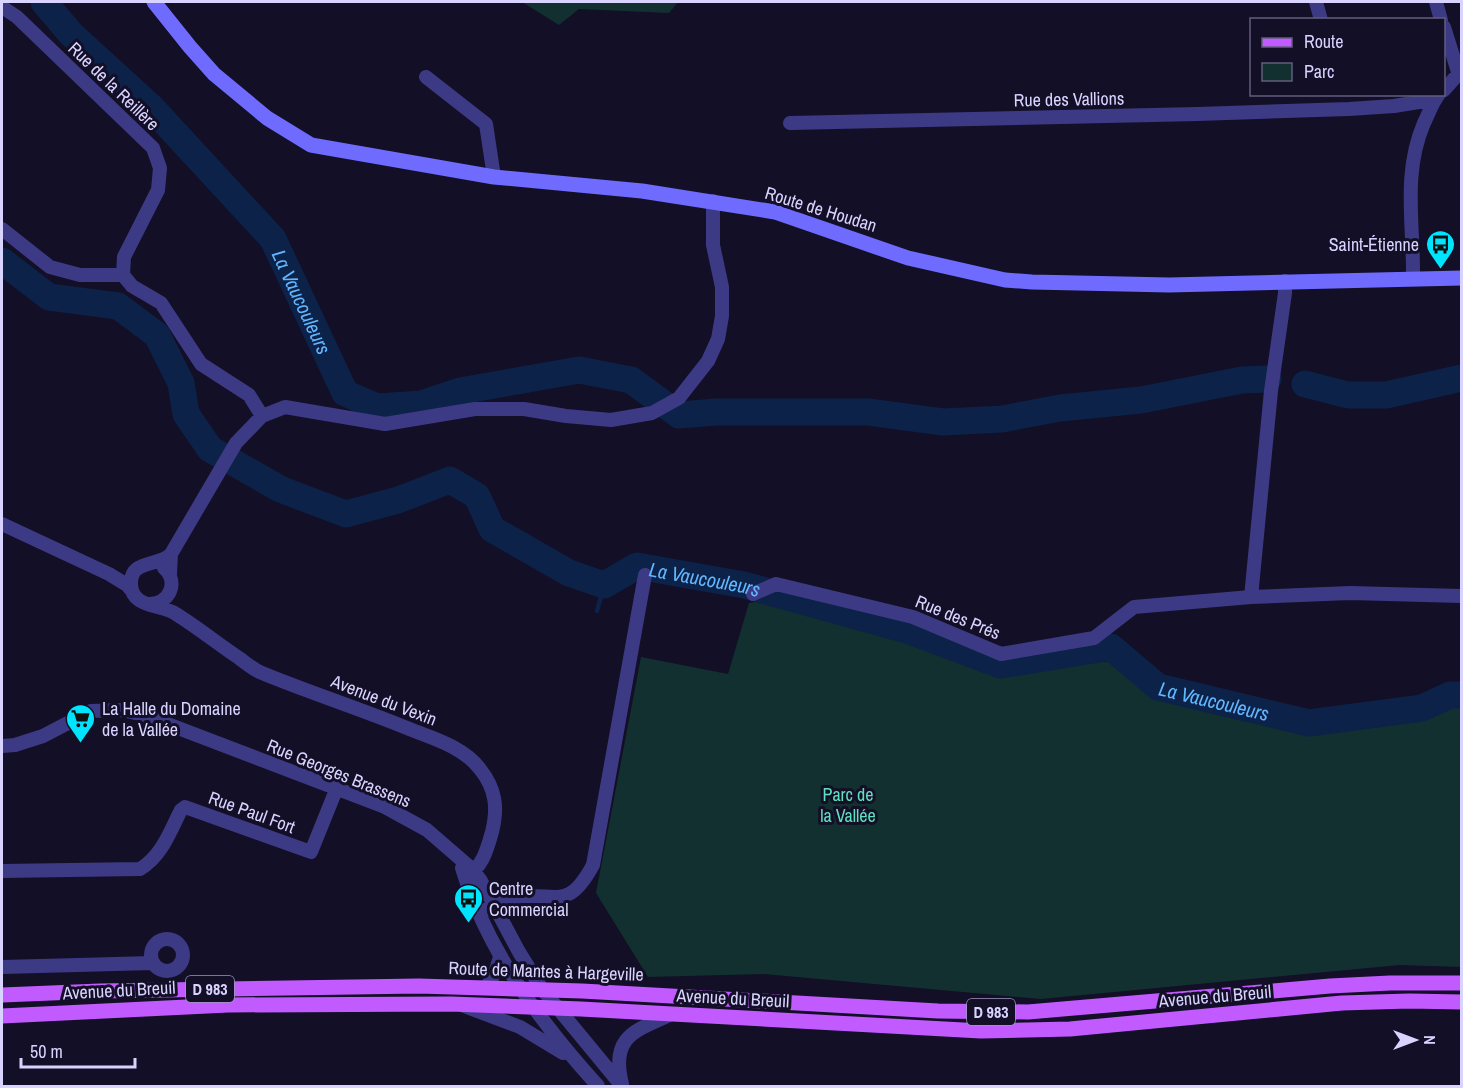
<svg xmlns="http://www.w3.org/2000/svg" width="1463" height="1088" font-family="'Archivo Narrow',sans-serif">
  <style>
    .green { fill: #12302f }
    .water { fill: #0c2248 }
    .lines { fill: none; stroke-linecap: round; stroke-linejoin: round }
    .stream { stroke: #0c2248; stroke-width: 4.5 }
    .river { stroke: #0c2248; stroke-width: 27 }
    .street { stroke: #3d3a85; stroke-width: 14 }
    .secondary { stroke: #6f6bff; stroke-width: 15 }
    .primary { stroke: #c25bff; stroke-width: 15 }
    .labels { text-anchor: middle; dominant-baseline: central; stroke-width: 6; stroke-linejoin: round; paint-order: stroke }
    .shield { fill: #130f26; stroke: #9e99be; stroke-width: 1.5 }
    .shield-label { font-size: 16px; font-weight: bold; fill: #d9d4ff }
    .street-label { font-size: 18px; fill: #d9d4ff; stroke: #130f26 }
    .poi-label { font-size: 18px; fill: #d9d4ff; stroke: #130f26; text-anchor: start }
    .park-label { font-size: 18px; fill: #5fe0c0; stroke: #130f26 }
    .water-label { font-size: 20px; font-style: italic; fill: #62b6ff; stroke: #130f26 }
  </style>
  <rect width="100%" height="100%" fill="#130f26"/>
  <path class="green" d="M522,2H678L669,13L579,9L559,25Z
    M774,599L975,659L1016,668L1116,661L1162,696L1278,717L1461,692V967L1400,965L1041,999L764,974L648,977L596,893L641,657L728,674L749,603Z"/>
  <path class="water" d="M716,572L735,574L757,582L744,586L712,583Z"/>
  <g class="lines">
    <path class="stream" d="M597,611L604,585"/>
    <g class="river">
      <path id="s1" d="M44,2L71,34L151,107L273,239L345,393L377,407L421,404L460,391L579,370L631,380L679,415L717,412H868L943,422L1002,419L1060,408L1141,400L1242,380L1268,379"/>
      <path id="s2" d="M2,261L49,297L118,306L157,335L181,383L186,414L210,449L280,489L346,514L398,500L450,480L477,496L492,529L569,573L604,585L637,566L744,585L910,631L1001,665L1111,647L1158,687L1309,723L1422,708L1450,695H1462"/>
      <path d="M1305,384L1348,395H1386L1462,378"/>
    </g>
    <path class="street" d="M1316,2L1321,20
      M1436,2L1441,20
      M2,7L17,17L153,148L160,168L158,190L124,257L123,275L132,286L161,303L201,364L249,395L262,416
      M1444,27L1458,72
      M426,77L486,124L494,177
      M1444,90L1462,70
      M790,123L1198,114L1349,109L1394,106L1425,101L1433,102
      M2,229L50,267L80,275H123
      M1413,279C1414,225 1402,174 1424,123C1429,113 1432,103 1439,94
      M2,524L109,574L127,585L132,591
      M171,554C159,567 130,559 131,584C131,608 161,604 176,614C197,627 218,644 239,658C246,663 254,670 262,673C308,692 355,707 402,726C428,737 462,745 480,769C496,789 498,808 492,832C487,850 482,869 465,876
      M170,574L171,554L236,443L262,416L285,407L385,424L475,409H524L566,416L611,420L652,413L679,398L708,361L718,339L722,316V287L713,245V201
      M753,594L776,584L913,617L1001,654L1094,638L1134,607L1251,597L1350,593L1462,596
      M1251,597L1271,391L1285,293V281
      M150,604C170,603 179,582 164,568
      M2,746L15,745L43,736L91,711L122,710L144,715L385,807L427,830L472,869L481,881L519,952L542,989L622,1086
      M462,868C487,951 541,1023 598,1086
      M2,871L140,869C162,856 170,831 181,810L185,807L311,852L336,790
      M480,913C490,908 503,899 514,897C556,891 567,913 593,865L645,575
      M151 955a16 16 0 1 1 32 0a16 16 0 1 1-32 0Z
      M2,967L153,963
      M486,988L495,973L500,957
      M464,1006L520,1027L563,1053
      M622,1084C610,1036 635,1031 672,1014"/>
    <path class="secondary" d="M154,2L190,47L214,74L267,118L311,145L494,177L642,191L775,212L908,258L1005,280L1032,282L1169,285L1462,278"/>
    <path class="primary" d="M2,995L100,991L419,986L582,991L938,1011L1028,1012L1330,986L1390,983H1462
      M2,1016L228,1005L451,1004L581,1009L981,1031L1070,1029L1342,1003L1409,1001L1462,1002"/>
  </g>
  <defs>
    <symbol id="bus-pin" viewBox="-11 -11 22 30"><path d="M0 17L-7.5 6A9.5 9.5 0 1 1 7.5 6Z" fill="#00e5ff" stroke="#130f26"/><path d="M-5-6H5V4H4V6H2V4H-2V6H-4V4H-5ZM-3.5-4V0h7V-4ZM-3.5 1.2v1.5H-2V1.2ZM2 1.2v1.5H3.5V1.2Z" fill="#111"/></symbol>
    <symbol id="supermarket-pin" viewBox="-11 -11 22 30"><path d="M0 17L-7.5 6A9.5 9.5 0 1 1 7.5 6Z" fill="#00e5ff" stroke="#130f26"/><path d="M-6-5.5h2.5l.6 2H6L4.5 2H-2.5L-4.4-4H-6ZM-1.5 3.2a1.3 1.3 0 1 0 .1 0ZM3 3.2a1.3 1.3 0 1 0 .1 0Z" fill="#111"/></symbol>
  </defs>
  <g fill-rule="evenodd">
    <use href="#bus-pin" x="1424" y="228" width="33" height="45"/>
    <use href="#supermarket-pin" x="64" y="702" width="33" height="45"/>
    <use href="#bus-pin" x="452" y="882" width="33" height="45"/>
  </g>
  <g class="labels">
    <g class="shield">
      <rect x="186" y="976" width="48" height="26" rx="4.5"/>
      <rect x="967" y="999" width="48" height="26" rx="4.5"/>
    </g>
    <g class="shield-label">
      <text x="210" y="989">D 983</text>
      <text x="991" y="1012">D 983</text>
    </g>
    <g class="street-label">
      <text transform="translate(114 86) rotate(44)">Rue de la Reillère</text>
      <text transform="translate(1069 99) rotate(-1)">Rue des Vallions</text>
      <text transform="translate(821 209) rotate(17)">Route de Houdan</text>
      <text transform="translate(958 617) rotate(22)">Rue des Prés</text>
      <text transform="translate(384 700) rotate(21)">Avenue du Vexin</text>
      <text transform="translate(339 773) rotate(22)">Rue Georges Brassens</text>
      <text transform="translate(252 812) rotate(20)">Rue Paul Fort</text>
      <text transform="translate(546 971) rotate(2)">Route de Mantes à Hargeville</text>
      <text transform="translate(119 990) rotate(-3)">Avenue du Breuil</text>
      <text transform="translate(1215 996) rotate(-5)">Avenue du Breuil</text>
      <text transform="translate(733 998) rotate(3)">Avenue du Breuil</text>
    </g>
    <g class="poi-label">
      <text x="1419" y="244" text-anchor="end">Saint-Étienne</text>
      <text x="102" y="708">La Halle du Domaine<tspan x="102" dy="21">de la Vallée</tspan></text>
      <text x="489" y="888">Centre<tspan x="489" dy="21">Commercial</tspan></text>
    </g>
    <g class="park-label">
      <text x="848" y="794">Parc de<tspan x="848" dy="21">la Vallée</tspan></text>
    </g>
    <g class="water-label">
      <text stroke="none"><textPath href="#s1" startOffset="399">La Vaucouleurs</textPath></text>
      <text stroke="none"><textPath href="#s2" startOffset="866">La Vaucouleurs</textPath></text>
      <text stroke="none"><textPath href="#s2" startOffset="1406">La Vaucouleurs</textPath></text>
    </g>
  </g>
  <rect width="1463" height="1088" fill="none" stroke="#d9d4ff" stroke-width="6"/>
  <rect x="1250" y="18" width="195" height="78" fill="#130f26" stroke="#625e7d" stroke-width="1.5"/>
  <rect x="1262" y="38" width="30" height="9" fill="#c25bff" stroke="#625e7d" stroke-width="1.5"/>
  <text x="1304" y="48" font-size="18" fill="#d9d4ff">Route</text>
  <rect x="1262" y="63" width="30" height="18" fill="#12302f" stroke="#625e7d" stroke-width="1.5"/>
  <text x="1304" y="78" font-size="18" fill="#d9d4ff">Parc</text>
  <g transform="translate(1415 1040) rotate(90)" stroke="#130f26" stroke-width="4.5" paint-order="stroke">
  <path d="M0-4.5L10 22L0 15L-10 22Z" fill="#d9d4ff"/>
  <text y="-9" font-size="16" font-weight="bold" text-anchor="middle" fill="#d9d4ff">N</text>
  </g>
  <path d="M21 1058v9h114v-9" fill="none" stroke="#d9d4ff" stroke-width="3"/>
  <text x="30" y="1058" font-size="18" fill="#d9d4ff" stroke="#130f26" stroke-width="4.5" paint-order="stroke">50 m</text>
</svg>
